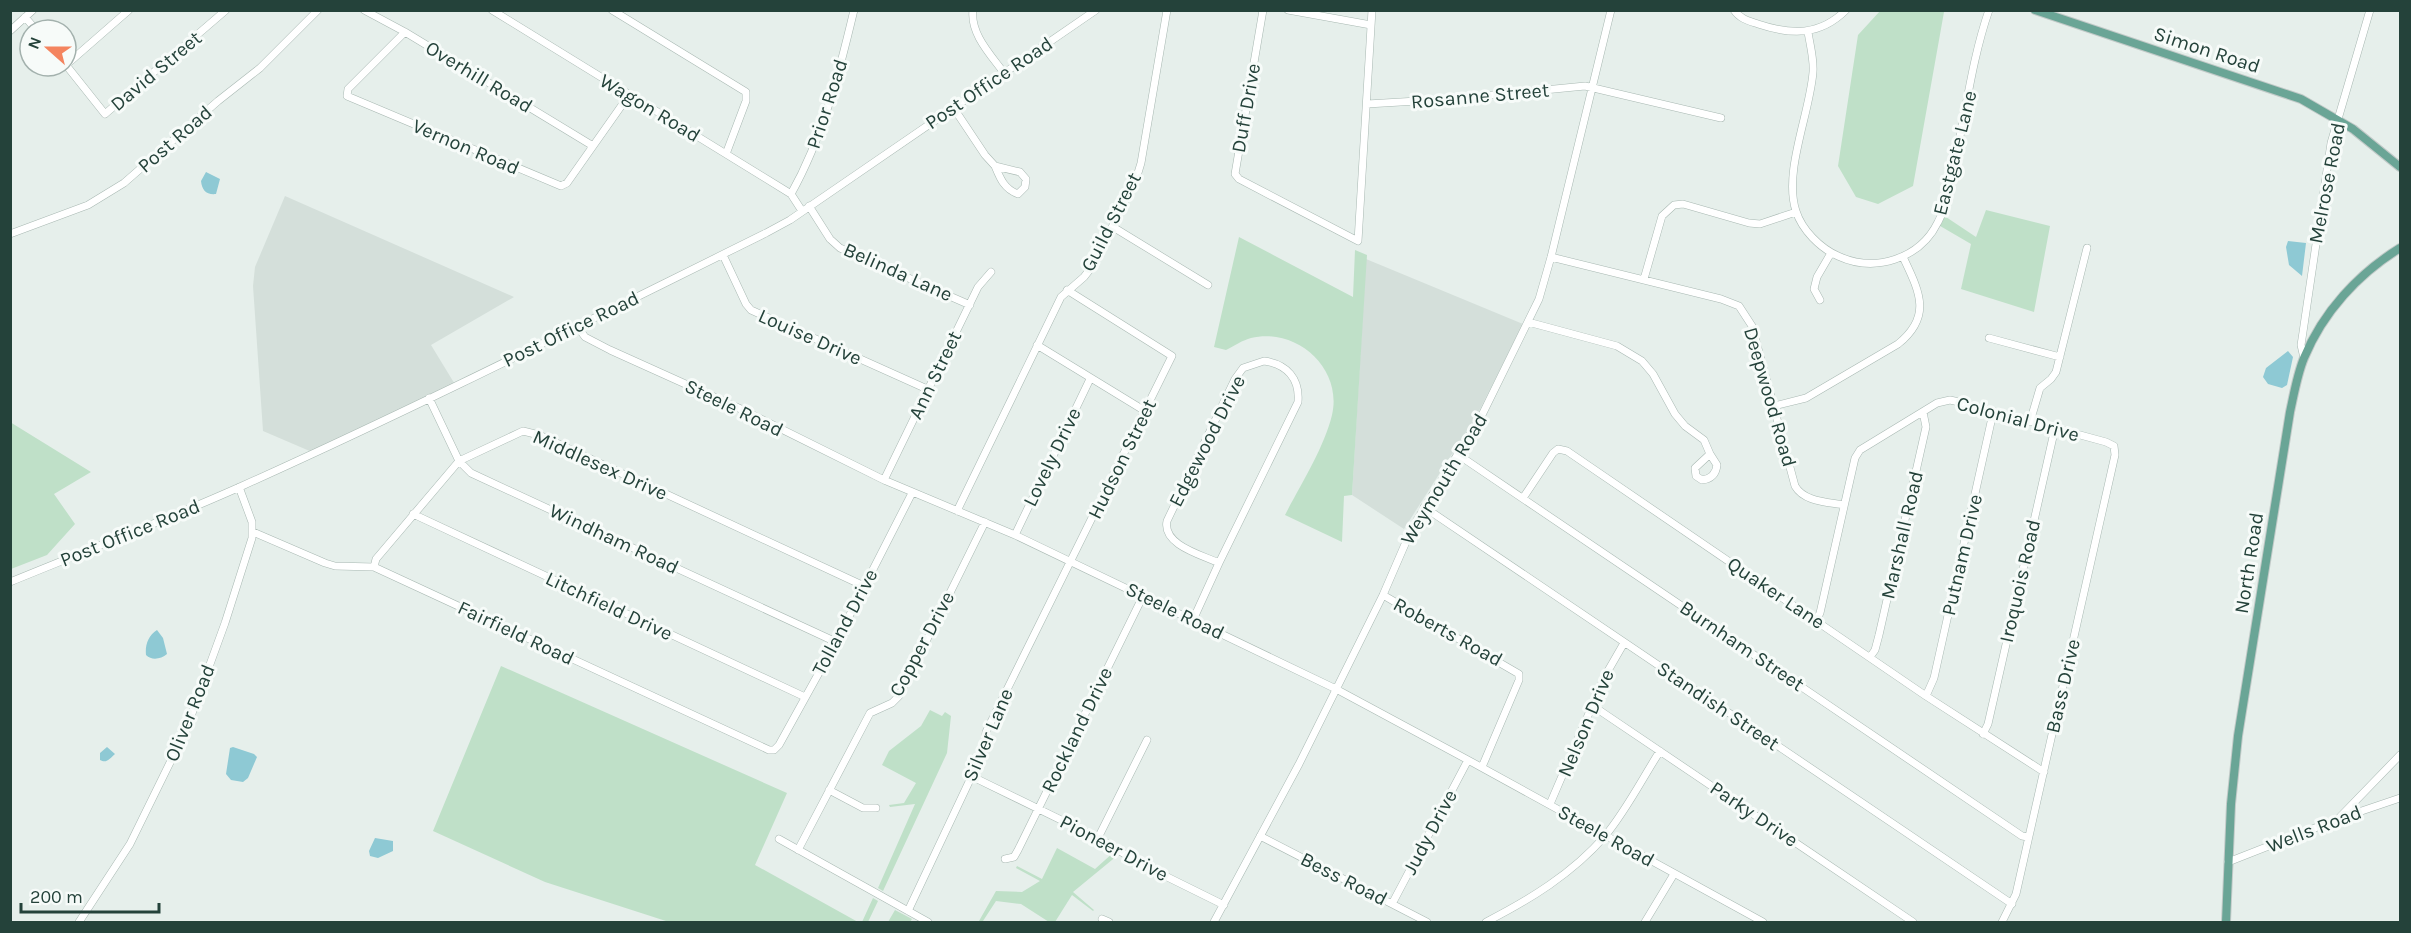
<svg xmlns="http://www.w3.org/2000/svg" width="2411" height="933" font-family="Karla,sans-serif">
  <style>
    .built { fill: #d4dfda }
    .green { fill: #bfe0c8 }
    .water { fill: #8ec9d4 }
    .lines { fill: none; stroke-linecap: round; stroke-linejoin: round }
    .minor-casing { stroke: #a8b8b2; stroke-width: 8 }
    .major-casing { stroke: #c2cac8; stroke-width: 10 }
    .minor { stroke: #fff; stroke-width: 7 }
    .major { stroke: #6aa596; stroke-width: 8 }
    .labels { text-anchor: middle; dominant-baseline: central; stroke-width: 6; stroke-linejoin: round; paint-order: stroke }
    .street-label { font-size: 20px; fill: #24423a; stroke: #f7fbf9 }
  </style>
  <rect width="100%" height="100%" fill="#e6efeb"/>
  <path class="built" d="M285,196L514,297L431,345L456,386L312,452L263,431L253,286L255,267Z
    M1366,259L1523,324L1477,415L1404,529L1352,495Z"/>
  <path class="green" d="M1939,10L1944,12L1913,186L1878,204L1856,197L1838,166L1858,35L1880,11Z
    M1986,210L2050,226L2034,312L1961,289L1971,244L1935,223L1940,213L1976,237Z
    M1239,237L1353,297L1355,250L1367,255L1352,495L1344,496L1342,542L1285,515C1301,484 1324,448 1332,415C1343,368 1296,327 1251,338C1243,340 1234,346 1226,350L1214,347Z
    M10,422L91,472L54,494L75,524L47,555L11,569Z
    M501,666L787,793L755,865L858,922H669L545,882L433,831Z
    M930,710L942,716L945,712L951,716L947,753L883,891L878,888L915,804L890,807L889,805L904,803L916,783L882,765L889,751L921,726Z
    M1057,848L1095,869L1114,852L1118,855L1073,892L1094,910L1093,911L1072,895L1055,922H1049L1021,904L996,901L983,921H979L996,891L1022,892L1040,881L1016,868L1017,866L1042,879Z
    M873,898L878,901L868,922H862Z
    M895,910L912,919L910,922H888Z"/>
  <path class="water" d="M206,172L220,179L216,194C206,195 202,190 201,181Z
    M2288,241L2306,243L2302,276L2289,265L2286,247Z
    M2288,351L2293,357L2287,385L2282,388L2268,384L2263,377L2266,368Z
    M157,630L163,638L167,654C161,659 152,661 146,655C145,645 148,636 157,630Z
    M107,747L115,754C110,758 107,764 100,760V753Z
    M233,747L254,754L257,757L248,778L243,782L231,780L226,774L230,748Z
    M375,838L393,841V851L378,858L370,856L369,851Z"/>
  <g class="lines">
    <defs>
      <path id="minor" d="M364,10L405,32L593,146
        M492,10L791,194L802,211
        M612,10L746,92V101L726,154
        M973,10C970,34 991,55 1004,73
        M1263,10L1235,174L1239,179L1358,241L1372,10
        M1288,10L1371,25
        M1734,10C1740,19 1749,21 1758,24C1791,35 1820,36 1846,10
        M25,17L36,30
        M10,31L33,10
        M405,32L348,89L347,96L561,186L567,183L629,95
        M1808,32C1810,45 1814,59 1813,72C1810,113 1783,172 1796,211C1802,230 1820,248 1838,256C1875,273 1920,259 1938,222C1948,203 1951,181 1955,161C1966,111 1972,59 1989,10
        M66,65L105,114L226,10
        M66,65L129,10
        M1367,104L1451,99L1585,86L1721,118
        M953,107L985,155L995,166
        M995,166L1020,172L1026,179L1025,187L1018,194C1004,189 1000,178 995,166Z
        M791,194C823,137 839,73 854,10
        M809,206L830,239L840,248L970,305
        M1113,227L1208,285
        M10,234L88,205L124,183L218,101L260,68L318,10
        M723,255L746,304L751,310L927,389
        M1551,257L1721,299L1739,306L1752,326L1795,486C1804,502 1828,502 1844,505
        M1644,279L1662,216L1674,205L1683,204L1749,223L1760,224L1796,212
        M1820,300L1814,289L1817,277L1831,253
        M1528,322L1617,346L1642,361L1653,374L1675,414L1685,426L1704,440L1710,454L1695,468L1696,476L1702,480C1711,479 1716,474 1717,465L1710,454
        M577,326L585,337L610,350L743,410L884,480L1015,535L1336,689L1468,760L1763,922
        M1989,338L2060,357
        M1037,345L1145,411
        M2304,358L2301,345L2303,332L2331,143L2370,10
        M1264,361C1287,364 1300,379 1298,402L1219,563C1202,555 1162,545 1167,521L1235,379L1243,368Z
        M429,398L459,461L471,473L836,642
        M1774,406L1806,398L1898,344C1933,316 1919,291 1903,257
        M2030,422L2040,388L2051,379L2056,372L2087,248
        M1457,454L2022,836L2028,837
        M884,480L978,287L991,272
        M1523,498L1553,453L1558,449L1567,451L1926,696L2044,772
        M1424,507L2012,904
        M957,511L1061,297L1084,277L1094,264L1137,176L1141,163L1167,10
        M413,514L805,697
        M253,532L325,563L335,566L374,567L769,750H774L779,745L836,642L912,493
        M1015,535L1090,379
        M374,567L376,559L459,461L523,431L539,435L864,586
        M10,582C88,550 166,520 242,486C418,407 592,319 766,233L790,220L1096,10
        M1383,595L1519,674V680L1482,767
        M1193,620L1219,563
        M1816,621L1820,613L1855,458L1860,450L1937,403L1950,400L1959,402L2106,442L2114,446L2115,455L2016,894L2002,922
        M1870,657L1875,650L1879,635L1926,427L1923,412
        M1926,696L1934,678L1993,413
        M1593,706L1913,922
        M1983,734L1988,724L2055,428
        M971,776L1098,838L1143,865L1224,905
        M829,790L863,808H876
        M1550,804L1605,676L1624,643
        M2340,817L2400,755
        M1260,836L1427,922
        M1098,838L1147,740
        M779,839L928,922
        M798,850L870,713L892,703L899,696L985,522
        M1005,859L1014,857L1018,850L1143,596
        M2228,862L2338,819L2400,798
        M1392,904L1468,760
        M908,911L984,750L986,732L1172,356L1067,290
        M1102,919L1109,922
        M79,922L130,844L186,730L225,623L252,538V522L239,487
        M1214,922L1299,764L1383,595L1412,528L1482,415L1539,299L1551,257L1611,10
        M1486,922C1529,900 1572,874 1605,836C1626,811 1642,779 1660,751
        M1645,922L1674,874"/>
      <path id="major" d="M2035,10L2301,99L2353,129L2400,167
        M2226,922L2231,804L2238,736L2290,412C2294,394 2297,375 2304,358C2323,312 2358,274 2400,248"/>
    </defs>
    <use href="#minor" class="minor-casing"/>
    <use href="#major" class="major-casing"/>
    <use href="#minor" class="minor"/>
    <use href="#major" class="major"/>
  </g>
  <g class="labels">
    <g class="street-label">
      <text transform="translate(2207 50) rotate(18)">Simon Road</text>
      <text transform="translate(156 71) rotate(-40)">David Street</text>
      <text transform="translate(479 77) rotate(31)">Overhill Road</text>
      <text transform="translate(989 83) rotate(-34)">Post Office Road</text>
      <text transform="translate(1480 96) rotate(-5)">Rosanne Street</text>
      <text transform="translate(827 104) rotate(-72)">Prior Road</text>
      <text transform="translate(650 108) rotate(31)">Wagon Road</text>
      <text transform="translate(1246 108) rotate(-80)">Duff Drive</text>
      <text transform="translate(175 139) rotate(-41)">Post Road</text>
      <text transform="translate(466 147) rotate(23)">Vernon Road</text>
      <text transform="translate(1955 153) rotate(-76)">Eastgate Lane</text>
      <text transform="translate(2327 183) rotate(-79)">Melrose Road</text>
      <text transform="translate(1111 222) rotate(-63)">Guild Street</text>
      <text transform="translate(898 272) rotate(24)">Belinda Lane</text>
      <text transform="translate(571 329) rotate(-26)">Post Office Road</text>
      <text transform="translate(810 337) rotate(24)">Louise Drive</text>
      <text transform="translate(935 375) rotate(-64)">Ann Street</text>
      <text transform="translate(1770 397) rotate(74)">Deepwood Road</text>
      <text transform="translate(734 408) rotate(26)">Steele Road</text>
      <text transform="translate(2018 419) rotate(15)">Colonial Drive</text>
      <text transform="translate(1207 441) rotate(-63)">Edgewood Drive</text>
      <text transform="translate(1052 457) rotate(-64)">Lovely Drive</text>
      <text transform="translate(1122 459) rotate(-64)">Hudson Street</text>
      <text transform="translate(600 465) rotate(24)">Middlesex Drive</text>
      <text transform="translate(1444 479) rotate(-59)">Weymouth Road</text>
      <text transform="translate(130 533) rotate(-22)">Post Office Road</text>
      <text transform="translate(1902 535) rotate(-77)">Marshall Road</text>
      <text transform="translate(614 539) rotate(25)">Windham Road</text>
      <text transform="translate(1962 555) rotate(-77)">Putnam Drive</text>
      <text transform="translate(2249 563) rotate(-81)">North Road</text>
      <text transform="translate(2020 581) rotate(-77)">Iroquois Road</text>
      <text transform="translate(1776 593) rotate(34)">Quaker Lane</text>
      <text transform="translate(609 606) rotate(25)">Litchfield Drive</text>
      <text transform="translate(1175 611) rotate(26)">Steele Road</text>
      <text transform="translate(845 622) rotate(-62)">Tolland Drive</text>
      <text transform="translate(1448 632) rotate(29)">Roberts Road</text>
      <text transform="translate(516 633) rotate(25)">Fairfield Road</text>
      <text transform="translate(922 644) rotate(-62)">Copper Drive</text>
      <text transform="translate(1742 646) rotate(34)">Burnham Street</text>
      <text transform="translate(2063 686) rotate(-77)">Bass Drive</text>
      <text transform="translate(1718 706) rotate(34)">Standish Street</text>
      <text transform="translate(190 713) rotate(-68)">Oliver Road</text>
      <text transform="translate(1586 723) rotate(-67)">Nelson Drive</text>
      <text transform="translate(1077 730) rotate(-64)">Rockland Drive</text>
      <text transform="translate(988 735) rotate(-67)">Silver Lane</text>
      <text transform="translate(1754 814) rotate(34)">Parky Drive</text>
      <text transform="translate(2314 829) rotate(-21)">Wells Road</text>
      <text transform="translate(1430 832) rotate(-62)">Judy Drive</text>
      <text transform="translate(1606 836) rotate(29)">Steele Road</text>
      <text transform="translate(1114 848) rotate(28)">Pioneer Drive</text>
      <text transform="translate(1344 879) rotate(27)">Bess Road</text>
    </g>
  </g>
  <rect width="2411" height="933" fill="none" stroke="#24423a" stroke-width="24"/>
  <g transform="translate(48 48) rotate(291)"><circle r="28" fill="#f7fbf9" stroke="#a3b1ad" stroke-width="1.5"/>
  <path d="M0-4.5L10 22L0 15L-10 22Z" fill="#f4845f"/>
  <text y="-9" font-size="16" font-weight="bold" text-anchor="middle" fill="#24423a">N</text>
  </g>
  <path d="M21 903v9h138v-9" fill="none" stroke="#24423a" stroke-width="3"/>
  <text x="30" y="903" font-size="18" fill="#24423a" stroke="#f7fbf9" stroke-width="4.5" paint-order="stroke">200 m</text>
</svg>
